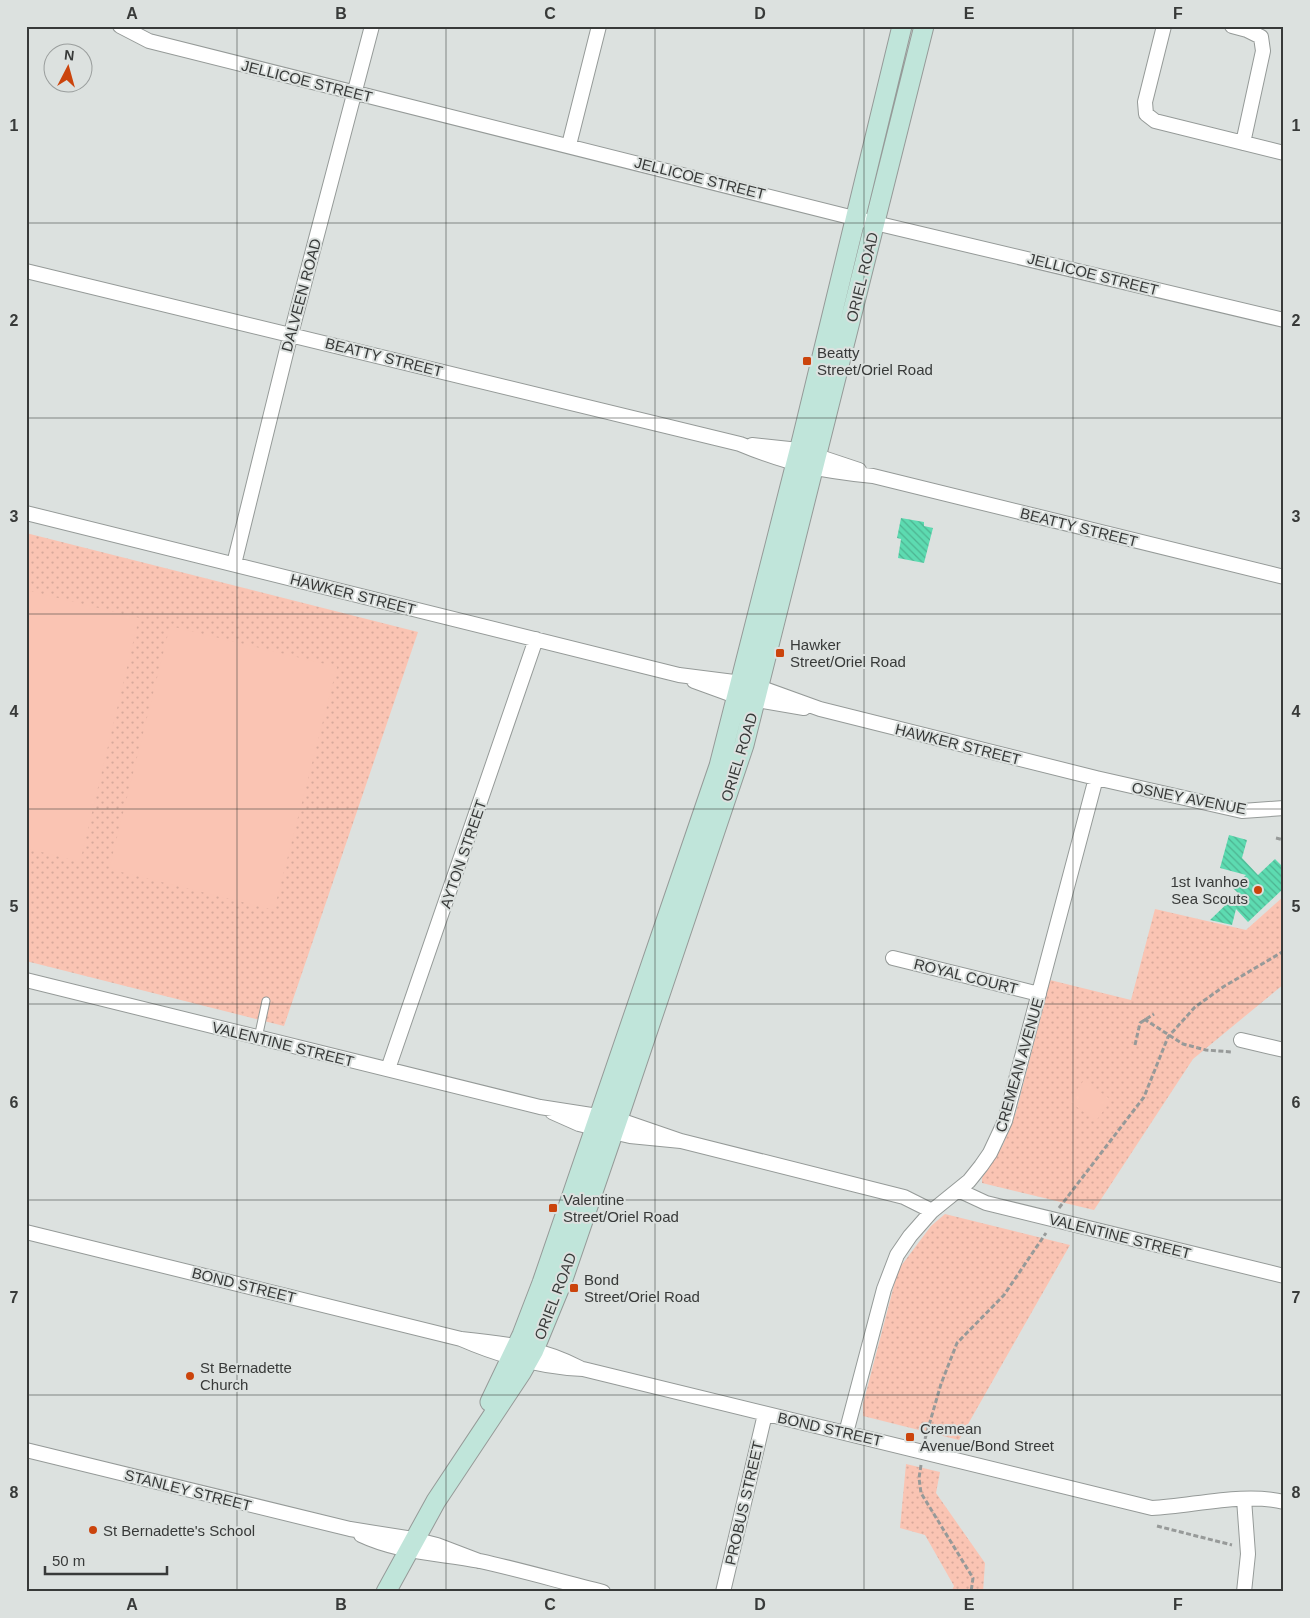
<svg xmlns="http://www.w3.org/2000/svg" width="1310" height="1618" font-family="Arial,sans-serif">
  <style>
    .park { fill: url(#park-dots) }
    .garden { fill: #fac4b3 }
    .building { fill: url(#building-back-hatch) }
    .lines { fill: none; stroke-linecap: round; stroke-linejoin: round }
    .service-casing { stroke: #959a98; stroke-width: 9 }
    .minor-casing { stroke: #959a98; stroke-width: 16 }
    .secondary-casing { stroke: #959a98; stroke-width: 21 }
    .path { stroke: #979a99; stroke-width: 3; stroke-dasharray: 5 2.5; stroke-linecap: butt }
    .service { stroke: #fff; stroke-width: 7 }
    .minor { stroke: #fff; stroke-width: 14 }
    .secondary { stroke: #c0e5da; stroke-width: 19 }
    .grid { fill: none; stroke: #383a39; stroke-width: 1; stroke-opacity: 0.55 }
    .poi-dot { fill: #cb440c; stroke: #dce1df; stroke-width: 2 }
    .labels { text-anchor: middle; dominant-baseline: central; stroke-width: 4; stroke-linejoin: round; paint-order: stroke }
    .street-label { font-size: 15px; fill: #383a39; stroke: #dce1df }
    .poi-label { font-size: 15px; fill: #383a39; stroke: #dce1df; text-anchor: start }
    .neatline { fill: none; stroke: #383a39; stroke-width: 2 }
    .grid-label { font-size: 16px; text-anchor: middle; font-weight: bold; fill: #383a39 }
  </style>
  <defs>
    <pattern id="park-dots" width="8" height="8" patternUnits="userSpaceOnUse" patternTransform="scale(1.25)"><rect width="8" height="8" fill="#fac4b3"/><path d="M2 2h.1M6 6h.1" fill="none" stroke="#d7a99b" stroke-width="1.8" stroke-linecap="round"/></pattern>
    <pattern id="building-back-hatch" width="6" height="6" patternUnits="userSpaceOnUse" patternTransform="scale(1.25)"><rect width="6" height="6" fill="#5ddbb1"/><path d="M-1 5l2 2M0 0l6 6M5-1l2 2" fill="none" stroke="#4eb391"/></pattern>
  </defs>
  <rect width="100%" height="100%" fill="#dce1df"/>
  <path class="park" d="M26,533L418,632L284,1026L26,961Z
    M1284,896V984L1193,1059L1094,1210L982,1183V1178L1003,1145L1016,1112L1050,980L1131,1000L1155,909L1246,930Z
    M945,1214L1070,1245L959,1440L863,1416V1404L898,1270L931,1226Z
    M906,1464L940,1472L936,1493L985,1563L983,1592H951L954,1586L925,1535L900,1528Z"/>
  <path class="garden" d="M26,590L139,618L80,862L26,848Z
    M170,626L337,667L274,910L109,869Z
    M1084,1080L1111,1100L1096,1121L1069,1101Z"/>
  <path class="building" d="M901,518L924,522V526L933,528L924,563L898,558L901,539L897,538Z
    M1229,835L1247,840L1242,858L1258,875L1275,859L1284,868V888L1248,922L1236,909L1232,925L1210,920L1238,893L1233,888L1246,875L1220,868Z"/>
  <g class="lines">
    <defs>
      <path id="service" d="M258,1038L266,1001"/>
      <path id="minor" d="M120,26L149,41L854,218L1284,320
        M1164,26L1145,102L1146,114L1155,121L1284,153
        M1232,26L1247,30L1261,37L1263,51L1243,143
        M569,145L599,26
        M26,271L740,444C788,464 822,471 873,476L1284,577
        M752,445L799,450L859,470
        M26,513L679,675L742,683
        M234,564L287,349L372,26
        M694,681L738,697
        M759,687L820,709L1096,778L1242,811L1284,808
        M756,700L804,708
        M893,958L1039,994
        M26,980L540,1107L617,1119L681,1141
        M1241,1040L1284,1050
        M388,1069L536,639
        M552,1112L579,1124L595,1128L630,1136L681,1141L904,1197L932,1211
        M958,1190L986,1203L1284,1276
        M26,1232L461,1339C502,1343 543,1348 580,1368
        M461,1339C500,1356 540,1367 583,1369L1152,1508C1193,1506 1244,1492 1284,1502
        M846,1433L884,1289L897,1255L910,1236L932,1211L969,1181L981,1166L990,1153L1005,1121L1096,778
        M26,1450L350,1529L413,1539L437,1545L479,1561
        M361,1535C399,1553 439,1553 480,1561C521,1570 562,1582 603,1592
        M723,1592L765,1414
        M1244,1592L1248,1554L1244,1499"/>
      <path id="secondary" d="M490,1402L522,1335L542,1283L719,766L802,439L902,26
        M386,1592L436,1501L521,1373L534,1350L562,1282L621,1110L744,745L924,26"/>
    </defs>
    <use href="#service" class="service-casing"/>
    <use href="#minor" class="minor-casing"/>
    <use href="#secondary" class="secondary-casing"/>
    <path class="path" d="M1276,838L1284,840
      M1144,1019L1183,1044L1206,1050L1232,1052
      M1135,1045L1140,1023L1154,1014
      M1059,1208L1144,1097L1168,1037L1195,1007L1223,987L1284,951
      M925,1439L941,1384L957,1343L1004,1295L1046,1233
      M921,1465L919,1478L921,1493L973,1578L971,1592
      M1157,1526L1232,1545"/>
    <use href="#service" class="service"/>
    <use href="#minor" class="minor"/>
    <use href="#secondary" class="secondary"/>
  </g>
  <path class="grid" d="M237,26V1592M446,26V1592M655,26V1592M864,26V1592M1073,26V1592M26,223H1284M26,418H1284M26,614H1284M26,809H1284M26,1004H1284M26,1200H1284M26,1395H1284"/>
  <g class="poi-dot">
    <rect x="802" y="356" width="10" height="10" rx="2.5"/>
    <rect x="775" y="648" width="10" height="10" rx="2.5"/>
    <circle cx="1258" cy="890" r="5"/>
    <rect x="548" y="1203" width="10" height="10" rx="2.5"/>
    <rect x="569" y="1283" width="10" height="10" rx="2.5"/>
    <circle cx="190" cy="1376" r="5"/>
    <rect x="905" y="1432" width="10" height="10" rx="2.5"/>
    <circle cx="93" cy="1530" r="5"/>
  </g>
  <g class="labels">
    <g class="street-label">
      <text transform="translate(307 81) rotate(14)">JELLICOE STREET</text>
      <text transform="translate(700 178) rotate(14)">JELLICOE STREET</text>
      <text transform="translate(1093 274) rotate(14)">JELLICOE STREET</text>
      <text transform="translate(862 277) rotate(-76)">ORIEL ROAD</text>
      <text transform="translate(301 295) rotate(-75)">DALVEEN ROAD</text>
      <text transform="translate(384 357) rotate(14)">BEATTY STREET</text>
      <text transform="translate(1079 527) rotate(14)">BEATTY STREET</text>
      <text transform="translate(353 594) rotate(14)">HAWKER STREET</text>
      <text transform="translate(958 744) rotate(14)">HAWKER STREET</text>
      <text transform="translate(739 757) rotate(-73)">ORIEL ROAD</text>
      <text transform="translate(1189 798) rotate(11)">OSNEY AVENUE</text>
      <text transform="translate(463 854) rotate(-71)">AYTON STREET</text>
      <text transform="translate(966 976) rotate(14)">ROYAL COURT</text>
      <text transform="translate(283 1044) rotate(14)">VALENTINE STREET</text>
      <text transform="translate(1019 1065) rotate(-74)">CREMEAN AVENUE</text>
      <text transform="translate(1120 1236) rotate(14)">VALENTINE STREET</text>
      <text transform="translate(244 1285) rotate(14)">BOND STREET</text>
      <text transform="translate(555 1296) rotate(-69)">ORIEL ROAD</text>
      <text transform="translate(830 1429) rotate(13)">BOND STREET</text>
      <text transform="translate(188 1490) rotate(14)">STANLEY STREET</text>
      <text transform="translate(744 1503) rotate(-77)">PROBUS STREET</text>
    </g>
    <g class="poi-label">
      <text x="817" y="352">Beatty<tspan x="817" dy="17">Street/Oriel Road</tspan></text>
      <text x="790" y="644">Hawker<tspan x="790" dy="17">Street/Oriel Road</tspan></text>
      <text x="1248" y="881" text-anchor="end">1st Ivanhoe<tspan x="1248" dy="17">Sea Scouts</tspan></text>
      <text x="563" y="1199">Valentine<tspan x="563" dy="17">Street/Oriel Road</tspan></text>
      <text x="584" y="1279">Bond<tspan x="584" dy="17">Street/Oriel Road</tspan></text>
      <text x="200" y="1367">St Bernadette<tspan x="200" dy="17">Church</tspan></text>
      <text x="920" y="1428">Cremean<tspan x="920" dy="17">Avenue/Bond Street</tspan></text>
      <text x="103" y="1530">St Bernadette's School</text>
    </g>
  </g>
  <rect width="1310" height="1618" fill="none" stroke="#dce1df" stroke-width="55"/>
  <g transform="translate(68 68) rotate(6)"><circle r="24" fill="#dce1df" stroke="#9a9e9d"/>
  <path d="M0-4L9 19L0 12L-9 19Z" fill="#cb440c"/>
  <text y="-8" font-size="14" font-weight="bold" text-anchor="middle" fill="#383a39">N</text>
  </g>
  <path d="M45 1566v8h122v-8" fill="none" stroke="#383a39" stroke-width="2.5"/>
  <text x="52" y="1566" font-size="15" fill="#383a39" stroke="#dce1df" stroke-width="4" paint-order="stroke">50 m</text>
  <rect x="28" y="28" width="1254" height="1562" class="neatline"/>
  <g class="grid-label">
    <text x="132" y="19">A</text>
    <text x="341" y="19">B</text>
    <text x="550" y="19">C</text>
    <text x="760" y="19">D</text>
    <text x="969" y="19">E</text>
    <text x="1178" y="19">F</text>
    <text x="14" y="131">1</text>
    <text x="1296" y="131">1</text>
    <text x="14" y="326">2</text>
    <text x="1296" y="326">2</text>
    <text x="14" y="522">3</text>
    <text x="1296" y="522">3</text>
    <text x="14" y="717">4</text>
    <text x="1296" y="717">4</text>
    <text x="14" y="912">5</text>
    <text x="1296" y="912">5</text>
    <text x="14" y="1108">6</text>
    <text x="1296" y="1108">6</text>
    <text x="14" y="1303">7</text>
    <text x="1296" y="1303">7</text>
    <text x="14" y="1498">8</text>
    <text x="1296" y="1498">8</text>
    <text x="132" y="1610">A</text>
    <text x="341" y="1610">B</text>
    <text x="550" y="1610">C</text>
    <text x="760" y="1610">D</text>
    <text x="969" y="1610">E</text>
    <text x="1178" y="1610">F</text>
  </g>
</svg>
